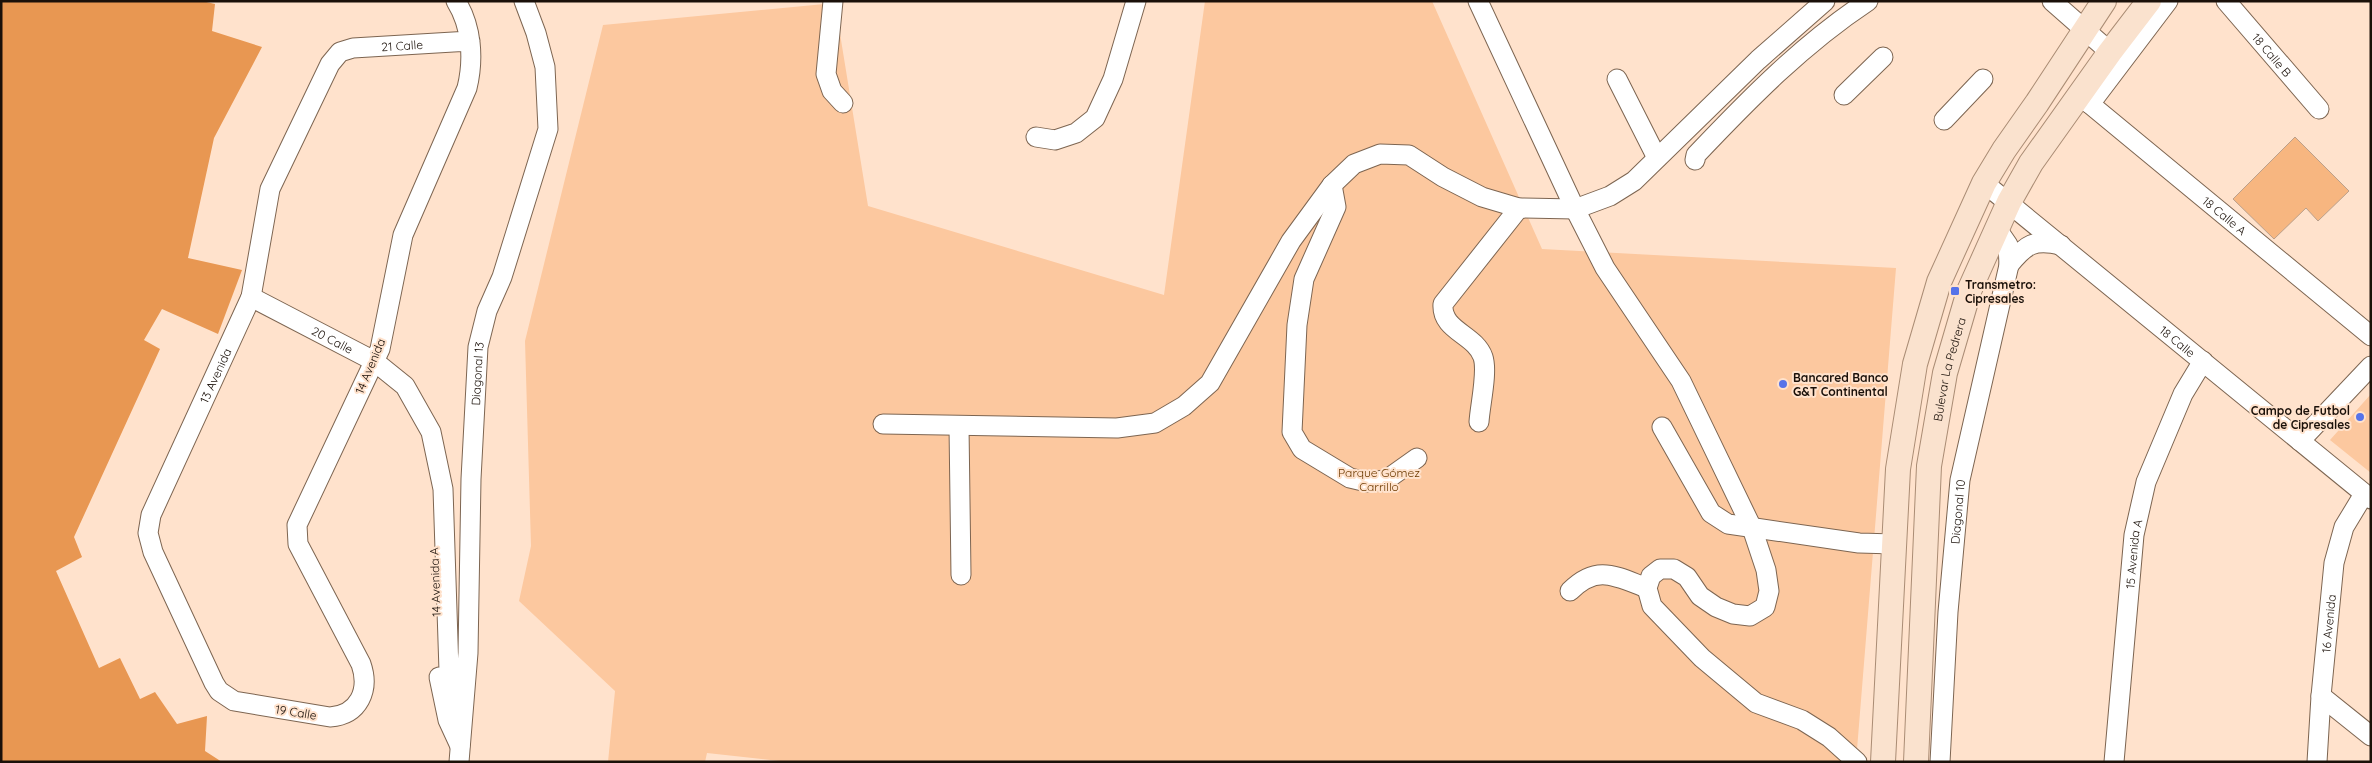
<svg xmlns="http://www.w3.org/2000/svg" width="2372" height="763" font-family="Quicksand,sans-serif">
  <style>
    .green { fill: #fcc89f }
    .forest { fill: #e89752 }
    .building { fill: #f7b680; stroke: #bba08b }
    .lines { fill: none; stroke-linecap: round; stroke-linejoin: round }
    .minor-casing { stroke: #7d6551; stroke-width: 21 }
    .major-casing { stroke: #aa8c74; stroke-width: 26 }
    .minor { stroke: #fff; stroke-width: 19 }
    .major { stroke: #fae2ce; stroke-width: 24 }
    .poi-dot { fill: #5673e9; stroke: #ffe2cc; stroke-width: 2 }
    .labels { text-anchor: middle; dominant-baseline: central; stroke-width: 4; stroke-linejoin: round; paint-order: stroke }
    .street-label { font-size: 12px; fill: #1a1009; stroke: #ffe2cc }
    .poi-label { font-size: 12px; font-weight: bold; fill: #1a1009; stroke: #ffe2cc; text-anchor: start }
    .park-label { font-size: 12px; fill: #6d3a00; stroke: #ffe2cc }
  </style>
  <rect width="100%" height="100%" fill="#ffe2cc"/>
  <path class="green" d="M1205,1H1432L1542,249L1896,268L1856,762H788L707,753L705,762H608L615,691L519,601L531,546L525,341L603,25L835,3L868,206L1164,295Z
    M2371,394V473L2330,440Z"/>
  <path class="forest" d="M1,1H202L215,4L212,31L262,47L214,138L188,258L242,270L218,334L162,309L144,340L160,349L74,537L82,557L56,571L99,668L120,658L140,699L155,692L177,724L207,716L205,751L222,762H1Z"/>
  <path class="building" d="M2295,137L2349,191L2318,221L2306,208L2274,239L2233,199Z"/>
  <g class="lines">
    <defs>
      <g id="minor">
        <path id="s1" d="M456,1C472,27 474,59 467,88L403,235L380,349L297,525L298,544L361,664C370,690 359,715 330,717L234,701L219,691L214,683L153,552L148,533L151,515L251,297L270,189L330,64L340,52L353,48L470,41"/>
        <path d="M833,1L826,74L832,91L843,103"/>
        <path d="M1478,1L1575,209L1605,268L1681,381L1752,528L1766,570L1769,591L1765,607L1750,616L1733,614L1716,607L1700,596L1687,577L1674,569H1660L1651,576L1647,588L1652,606L1702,658L1756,703L1802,720L1829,737L1857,762"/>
        <path d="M2052,1L2110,52"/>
        <path id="s2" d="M2226,1L2319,109"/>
        <path d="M1617,79L1657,158"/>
        <path d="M1844,95L1883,57"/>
        <path id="s3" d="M2079,95L2371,336"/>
        <path d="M2090,104L2168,1"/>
        <path d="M1944,120L1983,79"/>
        <path d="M1036,137L1055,140L1076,133L1095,118L1113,79L1136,1"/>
        <path d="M1695,160L1696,155C1749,99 1803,44 1868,1"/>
        <path id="s4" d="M1984,183L2371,499"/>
        <path d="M1332,185L1336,207L1304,279L1297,325L1292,432L1302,449L1350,478L1367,482L1386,480L1417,458"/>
        <path d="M2009,265C2026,244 2034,239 2061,245"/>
        <path id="s5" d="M251,297L374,361L405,386L431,432L443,489L449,671L458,708"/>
        <path d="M1479,422C1480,405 1488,372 1483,357C1475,334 1441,331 1443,304L1519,208"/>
        <path d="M883,424L1117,428L1155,423L1184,406L1210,383L1291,241L1332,185L1354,164L1380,154L1409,155L1443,177L1482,197L1519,208L1575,209L1610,196L1634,181L1758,60L1825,1"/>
        <path d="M959,426L961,575"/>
        <path d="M1662,427L1711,513L1728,524L1859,543L1894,544"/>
        <path d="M2300,441L2371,366"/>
        <path d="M1570,591C1597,564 1615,576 1647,588"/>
        <path d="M439,677L448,720L460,746"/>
        <path d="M2321,696L2371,736"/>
        <path id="s6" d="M459,762L468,653L471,479L478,347L487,311L502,277L548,129L545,67L536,33L524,1"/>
        <path id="s7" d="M1940,762L1948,612L1960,480L2009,265L2008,245L1997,229"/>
        <path id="s8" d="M2114,762L2134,535L2146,482L2183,394L2203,361"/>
        <path id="s9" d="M2317,762L2321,696L2334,563L2344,527L2364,494"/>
      </g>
      <g id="major">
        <path d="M1883,762L1898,469L1915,364L1939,282L1984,183L2004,150L2037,103L2104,1"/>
        <path id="s10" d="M1916,762L1929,466L1945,373L1969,291L2009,202L2031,163L2110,52L2149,1"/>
      </g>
    </defs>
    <use href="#minor" class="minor-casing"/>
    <use href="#major" class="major-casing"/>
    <use href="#minor" class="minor"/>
    <use href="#major" class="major"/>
  </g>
  <g class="poi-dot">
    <rect x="1950" y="286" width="10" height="10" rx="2.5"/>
    <circle cx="1783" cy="384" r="5"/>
    <circle cx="2360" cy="417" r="5"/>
  </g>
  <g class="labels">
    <g class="street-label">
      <text stroke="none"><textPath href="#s1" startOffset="1662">21 Calle</textPath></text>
      <text stroke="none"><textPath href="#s2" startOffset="71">18 Calle B</textPath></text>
      <text stroke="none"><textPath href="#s3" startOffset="189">18 Calle A</textPath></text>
      <text stroke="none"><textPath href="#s5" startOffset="92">20 Calle</textPath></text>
      <text stroke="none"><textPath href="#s4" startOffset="250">18 Calle</textPath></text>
      <text transform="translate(370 366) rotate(-67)">14 Avenida</text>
      <text stroke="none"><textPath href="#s10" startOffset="395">Bulevar La Pedrera</textPath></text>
      <text stroke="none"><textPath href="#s6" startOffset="389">Diagonal 13</textPath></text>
      <text stroke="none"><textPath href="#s1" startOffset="1249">13 Avenida</textPath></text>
      <text stroke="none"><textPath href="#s7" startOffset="251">Diagonal 10</textPath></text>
      <text stroke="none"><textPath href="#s8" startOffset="209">15 Avenida A</textPath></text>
      <text transform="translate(435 582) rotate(-92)">14 Avenida A</text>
      <text stroke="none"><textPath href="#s9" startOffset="139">16 Avenida</textPath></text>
      <text transform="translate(296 712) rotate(9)">19 Calle</text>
    </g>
    <g class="poi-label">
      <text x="1965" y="284">Transmetro:<tspan x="1965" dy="14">Cipresales</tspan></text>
      <text x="1793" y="377">Bancared Banco<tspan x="1793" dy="14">G&amp;T Continental</tspan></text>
      <text x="2350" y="410" text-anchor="end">Campo de Futbol<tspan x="2350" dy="14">de Cipresales</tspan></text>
    </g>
    <g class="park-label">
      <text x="1379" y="472">Parque Gómez<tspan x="1379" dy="14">Carrillo</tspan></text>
    </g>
  </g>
  <rect width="2372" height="763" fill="none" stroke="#1a1009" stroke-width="5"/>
</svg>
